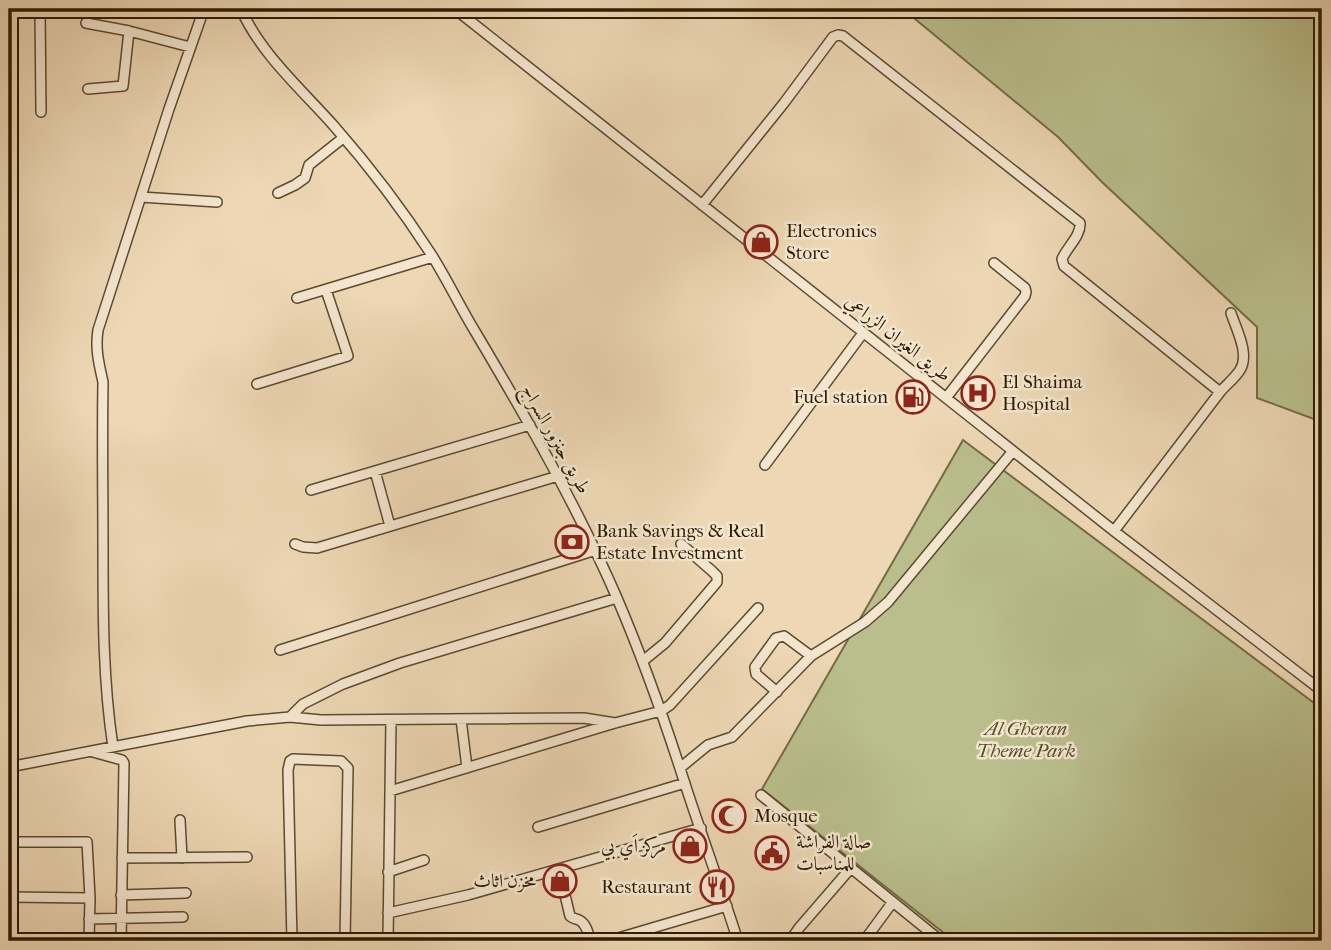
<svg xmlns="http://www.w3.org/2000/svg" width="1331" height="950" font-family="'IM FELL French Canon',Amiri,serif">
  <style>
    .green { fill: #b9be8c; stroke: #736c46; stroke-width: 2 }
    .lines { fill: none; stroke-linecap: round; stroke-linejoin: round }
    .minor-casing { stroke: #5d4a2e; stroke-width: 12 }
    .minor { stroke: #f3e5ce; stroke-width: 9 }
    .labels { text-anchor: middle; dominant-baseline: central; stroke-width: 5; stroke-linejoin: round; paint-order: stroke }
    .poi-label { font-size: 19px; fill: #2d1b01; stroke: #f3e5ce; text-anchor: start }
    .street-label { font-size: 19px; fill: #2d1b01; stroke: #f3e5ce }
    .park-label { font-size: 19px; font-style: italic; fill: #574c2b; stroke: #f3e5ce }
  </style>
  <rect width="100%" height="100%" fill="#edd7b4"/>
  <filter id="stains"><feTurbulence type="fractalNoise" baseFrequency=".00286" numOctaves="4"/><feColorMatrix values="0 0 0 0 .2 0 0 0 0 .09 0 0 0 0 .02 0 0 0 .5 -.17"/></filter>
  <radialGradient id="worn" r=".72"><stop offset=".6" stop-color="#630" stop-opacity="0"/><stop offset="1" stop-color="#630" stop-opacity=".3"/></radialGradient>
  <path class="green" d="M903,9H1322V422L1257,398V327L1103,183L1058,137Z
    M963,440L1322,709V941H954L762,789Z"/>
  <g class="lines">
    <defs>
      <path id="minor" d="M40,9L41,112
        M241,9C260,53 302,90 334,126C369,166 402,209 431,254C447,279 460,307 476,333C527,419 577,506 617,598C643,659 665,721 685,784C702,836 721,888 738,941
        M455,9L1114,531L1322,691
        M86,23L129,31L190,47
        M88,89L123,86L129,31
        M278,193L295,185L305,178L309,165L343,138
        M141,197L217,202
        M702,205L784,103L833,37L838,35L843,36L1080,223C1081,236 1067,247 1062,259L1064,266L1220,392
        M297,298L433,257
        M257,384L348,356L326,290
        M946,398L1025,296L1026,292L1025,288L994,263
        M765,465L863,333
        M375,471L390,526
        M311,490L530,425
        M1114,531L1220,392C1226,385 1235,378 1240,370C1250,354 1236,329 1231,313
        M295,544L303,547L317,548L558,476
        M280,650L596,550
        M643,661L665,643L717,582V576L712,571L681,544
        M777,692L756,674L755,667L776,638L784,636L811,656
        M290,717L303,704L343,684L400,663L617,598
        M461,719L467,768
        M113,747C103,681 103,615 103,549C103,493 102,438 103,382C99,364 95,349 98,330L169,109L204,9
        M93,752L122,760L124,763L121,941
        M9,767L247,721L290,717L321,720L584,718L615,723
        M680,768L708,745L732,737L811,656L865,622L888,602L1013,451
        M390,791L615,723L661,711L670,705L758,608
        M761,795L941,941
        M180,820L182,858
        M538,827L685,783
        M9,842H87L90,898L9,897
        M122,858L247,857
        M559,870L570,916C572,918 576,919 579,920C587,924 588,934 591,941
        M388,872L424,860
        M121,895L186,893
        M388,913L468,895L701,828
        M89,919L183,917
        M89,941L90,898
        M292,941L288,770L290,761L293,759L341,761L348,768L345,941
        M388,941L391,720
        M608,941L727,906
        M790,941L799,928L850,869
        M864,941L892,903"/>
    </defs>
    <use href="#minor" class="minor-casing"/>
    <use href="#minor" class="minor"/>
  </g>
  <defs>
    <symbol id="shop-ring" viewBox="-11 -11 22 22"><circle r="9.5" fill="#f3e5ce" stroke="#8f2418" stroke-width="1.5"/><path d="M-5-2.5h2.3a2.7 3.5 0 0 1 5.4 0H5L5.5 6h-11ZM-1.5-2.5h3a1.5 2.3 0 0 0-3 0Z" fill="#8f2418"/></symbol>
    <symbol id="hospital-ring" viewBox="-11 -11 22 22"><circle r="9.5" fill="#f3e5ce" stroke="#8f2418" stroke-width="1.5"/><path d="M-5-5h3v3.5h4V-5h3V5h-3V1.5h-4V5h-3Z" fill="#8f2418"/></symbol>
    <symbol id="fuel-ring" viewBox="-11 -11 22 22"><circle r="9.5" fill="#f3e5ce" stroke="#8f2418" stroke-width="1.5"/><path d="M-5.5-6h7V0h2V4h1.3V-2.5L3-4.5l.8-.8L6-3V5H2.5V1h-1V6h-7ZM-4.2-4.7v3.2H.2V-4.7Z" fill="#8f2418"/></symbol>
    <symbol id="bank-ring" viewBox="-11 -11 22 22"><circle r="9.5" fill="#f3e5ce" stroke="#8f2418" stroke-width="1.5"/><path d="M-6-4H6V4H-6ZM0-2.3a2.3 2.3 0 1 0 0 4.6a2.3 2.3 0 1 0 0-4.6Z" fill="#8f2418"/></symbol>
    <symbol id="mosque-ring" viewBox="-11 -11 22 22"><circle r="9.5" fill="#f3e5ce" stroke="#8f2418" stroke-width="1.5"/><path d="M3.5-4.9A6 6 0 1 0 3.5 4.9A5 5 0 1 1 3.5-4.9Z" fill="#8f2418"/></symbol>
    <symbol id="civic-ring" viewBox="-11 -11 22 22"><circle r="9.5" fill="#f3e5ce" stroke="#8f2418" stroke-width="1.5"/><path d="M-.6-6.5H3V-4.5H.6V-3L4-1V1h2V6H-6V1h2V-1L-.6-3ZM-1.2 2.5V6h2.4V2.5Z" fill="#8f2418"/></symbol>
    <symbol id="restaurant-ring" viewBox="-11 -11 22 22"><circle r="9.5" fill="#f3e5ce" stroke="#8f2418" stroke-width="1.5"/><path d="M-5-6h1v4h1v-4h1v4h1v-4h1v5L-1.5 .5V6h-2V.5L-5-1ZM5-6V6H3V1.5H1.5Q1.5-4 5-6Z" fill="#8f2418"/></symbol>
  </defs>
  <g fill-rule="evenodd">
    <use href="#shop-ring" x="742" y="223" width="38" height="38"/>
    <use href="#hospital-ring" x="959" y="374" width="38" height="38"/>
    <use href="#fuel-ring" x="894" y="378" width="38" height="38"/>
    <use href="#bank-ring" x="553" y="523" width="38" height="38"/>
    <use href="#mosque-ring" x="710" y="797" width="38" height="38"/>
    <use href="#shop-ring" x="671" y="827" width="38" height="38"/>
    <use href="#civic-ring" x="753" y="834" width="38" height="38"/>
    <use href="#shop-ring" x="541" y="862" width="38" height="38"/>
    <use href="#restaurant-ring" x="698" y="868" width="38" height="38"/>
  </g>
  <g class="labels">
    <g class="poi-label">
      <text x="786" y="231">Electronics<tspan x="786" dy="22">Store</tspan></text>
      <text x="1002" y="382">El Shaima<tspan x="1002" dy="22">Hospital</tspan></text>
      <text x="888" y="397" text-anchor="end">Fuel station</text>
      <text x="596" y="531">Bank Savings &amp; Real<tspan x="596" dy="22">Estate Investment</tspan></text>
      <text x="754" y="816">Mosque</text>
      <text x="796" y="842">صالة الفراشة<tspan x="796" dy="22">للمناسبات</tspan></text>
      <text x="666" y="846" text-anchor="end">مركز اَي بي</text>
      <text x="536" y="881" text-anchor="end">مخزن اثاث</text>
      <text x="692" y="887" text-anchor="end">Restaurant</text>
    </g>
    <g class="street-label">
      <text transform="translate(898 338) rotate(38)">طريق الغيران الزراعي</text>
      <text transform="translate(556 439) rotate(61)">طريق جنزور السراج</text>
    </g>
    <g class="park-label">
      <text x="1026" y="729">Al Gheran<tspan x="1026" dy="22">Theme Park</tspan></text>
    </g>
  </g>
  <rect width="1331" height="950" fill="none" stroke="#edd7b4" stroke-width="35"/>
  <rect x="10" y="10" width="1310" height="929" fill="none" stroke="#2d1b01" stroke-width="3.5"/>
  <rect x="18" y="18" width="1296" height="915" fill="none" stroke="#2d1b01" stroke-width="2"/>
  <rect width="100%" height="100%" filter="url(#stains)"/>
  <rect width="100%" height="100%" fill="url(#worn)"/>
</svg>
